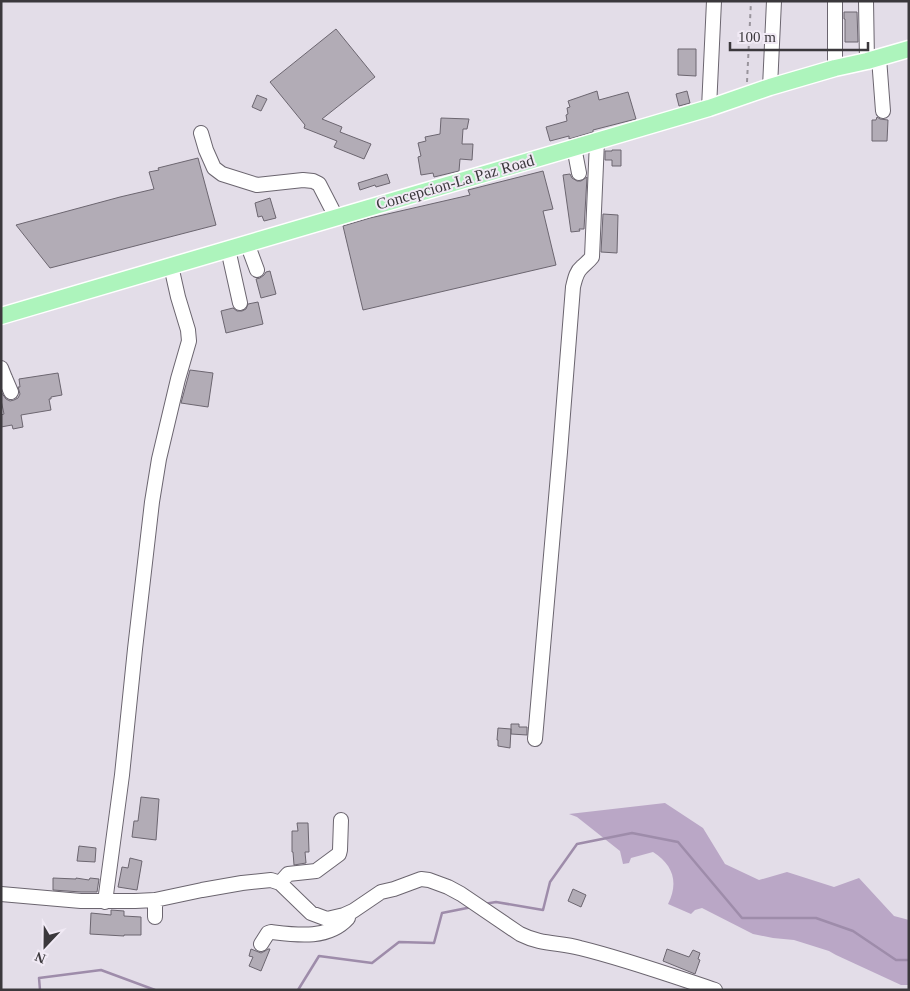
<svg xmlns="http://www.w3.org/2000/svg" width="910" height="991" font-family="'Times New Roman',serif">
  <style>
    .forest { fill: #baa7c6 }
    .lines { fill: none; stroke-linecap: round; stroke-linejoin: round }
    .stream { stroke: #9e8caa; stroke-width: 2.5 }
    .building { fill: #b2acb6; stroke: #6c6670 }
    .minor-casing { stroke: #6b656f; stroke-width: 16 }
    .major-casing { stroke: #fff; stroke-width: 19 }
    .path { stroke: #99949c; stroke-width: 2; stroke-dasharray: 4 4; stroke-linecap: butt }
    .minor { stroke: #fff; stroke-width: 14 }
    .major { stroke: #adf4bc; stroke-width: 16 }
    .labels { text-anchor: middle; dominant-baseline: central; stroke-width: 4; stroke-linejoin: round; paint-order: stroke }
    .street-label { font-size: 16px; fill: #3b383c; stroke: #f1eaf5 }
  </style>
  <rect width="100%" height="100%" fill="#e3dde8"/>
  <path class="forest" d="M665,803L703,828L725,864L759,880L787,872L834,887L859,878L894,916L909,920V985H901L836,955L829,951L794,940L773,938L753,934L702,908L695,910L691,914L668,904C679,882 673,865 653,852L631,858L629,863L623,864L620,851L577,817L569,814Z"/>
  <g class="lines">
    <path class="stream" d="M484,904L496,902L543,910L550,882L577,844L632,833L678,842L742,918H816L853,931L896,960H909
      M40,990L39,978L101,970L155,990
      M298,990L319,956L372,963L399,942L434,943L442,913L472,907"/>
  </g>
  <path class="building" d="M844,12H857L858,42H845V19H844Z
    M336,29L375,77L322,119L342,127L340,132L371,144L364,159L334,147L337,141L304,128L305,125L270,82Z
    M678,49H696V76L678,75Z
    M597,91L599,100L628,92L636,119L593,130V132L569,139V136L550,141L546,127L567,121L566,115L568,114L567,108L570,107L568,101Z
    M687,91L690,103L679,106L676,94Z
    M257,95L267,99L261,111L252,107Z
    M877,117L880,119L888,120L887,141H872V120H876Z
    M441,118L469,119L467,129H463L462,144H473L472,160L460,159L459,171L434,177L433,173L421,175L418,157L421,156L418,143L426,141L425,137L440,134Z
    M612,150H621V166H612V160H605V151H612Z
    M198,158L216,225L50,268L16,225L120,197L154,189L149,172L159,170L158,168Z
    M543,171L553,209L543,211L556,265L363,310L343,226L370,218L470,195L468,190Z
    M387,174L390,183L376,187L375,185L360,190L358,183Z
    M570,174L572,178L577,181H581L587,177L584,229H579L580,231L571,232L563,175Z
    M270,198L276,218L264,221L262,216L258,217L255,203Z
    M603,214L618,215L617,253L601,252Z
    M270,271L276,294L261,298L256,279L260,278L264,275L266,272Z
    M258,302L263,324L226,333L221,311L233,308L237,311H242L246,309L248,304Z
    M190,370L213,373L208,407L181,403Z
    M58,373L62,395L51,397V399H49L51,410L21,415L23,427L13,429L12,425L1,427V415L4,414L1,400V392L6,399L10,401L14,400L18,398L20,394L18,387H20L19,379Z
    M511,724H519V727H527V735L511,734Z
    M498,728L511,729L510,748L498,746V740H497Z
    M141,797L159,799L156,840L132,837L134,821H138Z
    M297,823H308L309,852H305L306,863L294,865L293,852H292V831H298Z
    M79,846L96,848L95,862L77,861Z
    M130,858L142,861L137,890L118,887L122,867L128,868Z
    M53,878L76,879V878L89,880L90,878L99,879L97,892H81L53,890Z
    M573,889L586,895L581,907L568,901Z
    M111,910L124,911V916L141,917V935H124V936L90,934L91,913L111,915Z
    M251,949L261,953L265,951L268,949H270L261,971L249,966L253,957L249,956Z
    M667,949L689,957L693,950L700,953L698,959L700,960L695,974L663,961Z"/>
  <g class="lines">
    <defs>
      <path id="minor" d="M866,1L867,61
        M879,58L883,111
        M835,68V1
        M770,87L774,1
        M709,108L714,1
        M201,133L206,150L214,168L222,174L257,185L303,180L313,181L319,184L336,217
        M574,147L579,173
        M247,243L257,270
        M228,249L240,303
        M1,368L5,378L11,392
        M535,739L560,452L573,287C575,279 576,272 582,267C586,263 589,261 592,257L597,141
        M280,883L288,874L316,871L339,854L340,850L341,820
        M1,894L81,901H135L155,900L202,890L242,883L271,880L280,883L311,913L327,919L344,915L353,911L381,892L394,889L421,879L429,880L448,887L461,894L520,934C542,945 558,942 580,948C625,959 670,975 715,990
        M105,902L122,775L135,649L152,502L159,459L178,379L189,341L188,330L178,297L171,266
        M155,917V900
        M261,944L268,933L271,932C296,935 328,940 348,918"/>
      <path id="major" d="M1,316L709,108L770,87L835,68L867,61L909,49"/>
    </defs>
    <use href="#minor" class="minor-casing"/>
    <use href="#major" class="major-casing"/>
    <path class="path" d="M747,82L751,1"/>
    <use href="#minor" class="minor"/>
    <use href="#major" class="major"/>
  </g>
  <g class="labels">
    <g class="street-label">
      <text transform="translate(455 182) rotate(-16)">Concepcion-La Paz Road</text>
    </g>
  </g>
  <rect width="910" height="991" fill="none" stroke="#3b383c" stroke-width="5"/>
  <g transform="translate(45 946) rotate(202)" stroke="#f1eaf5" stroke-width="4" paint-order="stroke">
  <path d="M0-4L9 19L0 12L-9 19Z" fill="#3b383c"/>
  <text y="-8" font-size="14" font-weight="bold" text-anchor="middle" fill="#3b383c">N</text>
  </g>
  <path d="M730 42v8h138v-8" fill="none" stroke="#3b383c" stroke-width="2.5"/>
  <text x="738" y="42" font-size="15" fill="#3b383c" stroke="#f1eaf5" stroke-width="4" paint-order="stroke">100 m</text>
</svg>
